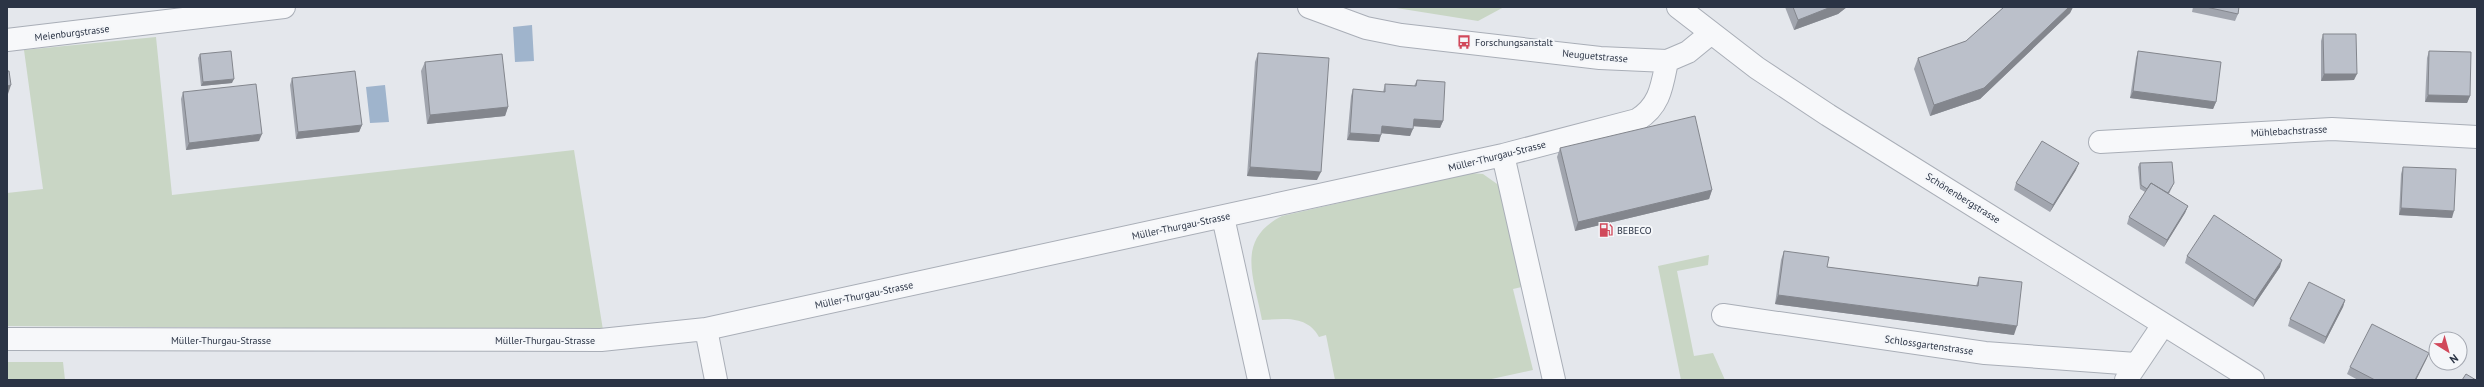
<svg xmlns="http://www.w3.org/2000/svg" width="2484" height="387" font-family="'PT Sans',sans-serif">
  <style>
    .green { fill: #c9d6c5 }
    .water { fill: #9fb4cc }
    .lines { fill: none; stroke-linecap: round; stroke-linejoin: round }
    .minor-casing { stroke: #a9aeb7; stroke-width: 24 }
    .minor { stroke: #f7f8fa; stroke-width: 22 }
    .wall { fill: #a1a5ae }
    .shaded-wall { fill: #83868d }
    .building { fill: #bbc0ca; stroke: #83868d }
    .labels { text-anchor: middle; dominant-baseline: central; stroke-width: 4; stroke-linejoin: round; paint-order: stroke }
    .street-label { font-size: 10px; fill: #2b3445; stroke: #f4f6f9 }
    .poi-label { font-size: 10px; fill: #2b3445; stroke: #f4f6f9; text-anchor: start }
  </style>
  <rect width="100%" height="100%" fill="#e4e7ec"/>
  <path class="green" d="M1390,7H1504L1478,21Z
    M156,37L172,195L574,150L603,330L7,326V193L43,189L24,50Z
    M1471,173L1483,174L1500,186L1526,286L1513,289L1533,370L1487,380H1335L1326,335L1319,337C1307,315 1284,319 1262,320C1254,277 1235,240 1282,216Z
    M1709,255L1708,265L1677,271L1694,356L1713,353L1725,380H1681L1658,266Z
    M7,362H63L65,380H7Z"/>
  <path class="water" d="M532,25L534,61L515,62L513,27Z
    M385,85L389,122L370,123L366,87Z"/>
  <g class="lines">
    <defs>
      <path id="minor" d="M1309,7L1366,28L1401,35L1600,58L1667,61L1688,52L1710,34
        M1678,7L1757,68L1828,115L2253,380
        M7,40L284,7
        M2100,142L2332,129L2477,137
        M1503,155L1554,380
        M1223,217L1259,380
        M1723,315L1985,353L2136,364
        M706,329L716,380
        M7,339L601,340L706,329L1503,155L1637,120C1660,106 1662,86 1667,61
        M2126,380L2163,325"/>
    </defs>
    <use href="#minor" class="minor-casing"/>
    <use href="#minor" class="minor"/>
  </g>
  <path class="wall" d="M1785,7H1847L1838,14L1794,30Z
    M2004,7H2073L2070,13L1980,99L1930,116L1914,69L1918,58L1966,41Z
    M2193,7H2239L2238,14L2235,21L2192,12Z
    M2323,34L2354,80L2321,81V41Z
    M2138,51L2216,102L2213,109L2130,98L2136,58Z
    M2429,51L2470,96L2467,103L2425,102L2427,58Z
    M1258,53L1317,180L1247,176L1255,62Z
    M200,54L232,83L201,86L198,58Z
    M425,62L508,107L505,116L427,124L421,71Z
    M292,78L362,125L359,132L296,139L290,85Z
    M1417,80L1443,121L1440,128L1413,126L1410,136L1381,133L1379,142L1347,140L1351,96L1353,89L1383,92L1385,84L1414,86Z
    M183,92L259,141L186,150L181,99Z
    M1560,148L1712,190L1709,199L1575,231L1557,157Z
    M2140,163L2174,183L2169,194L2188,206L2185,213L2164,247L2127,224L2129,217L2145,192L2140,189L2138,167Z
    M2403,167L2452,218L2399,215L2401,174Z
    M2076,170L2050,212L2014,190L2016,183Z
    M1784,251L1827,267L1976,286L1979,277L2014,335L1775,304L1781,260Z
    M2187,256L2280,267L2253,307L2185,263Z
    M2345,300L2343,307L2324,344L2288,326L2290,319Z
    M2429,353L2426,360L2416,380H2358L2347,374L2350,367Z"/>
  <path class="shaded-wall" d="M1831,7H1847L1838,14L1794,30L1798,20Z
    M2069,7H2073L2070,13L1980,99L1930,116L1934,105Z
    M2324,74H2357L2354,80L2321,81Z
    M234,79L232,83L201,86L203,82Z
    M11,85L8,94H7V86Z
    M2133,91L2216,102L2213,109L2130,98Z
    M2428,95L2470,96L2467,103L2425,102Z
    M508,107L505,116L427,124L430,115Z
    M1414,119L1443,121L1440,128L1411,126Z
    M362,125L359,132L296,139L298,132Z
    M1382,126L1413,129L1410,136L1379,133Z
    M1350,133L1381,135L1379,142L1347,140Z
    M262,134L259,141L186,150L189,143Z
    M2079,163L2076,170L2050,212L2053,205Z
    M1250,167L1321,172L1317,180L1247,176Z
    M1712,190L1709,199L1575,231L1578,222Z
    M2188,206L2185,213L2164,247L2167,240Z
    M2401,208L2454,211L2452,218L2399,215Z
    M2282,260L2280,267L2253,307L2255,300Z
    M1778,295L2017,326L2014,335L1775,304Z
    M2345,300L2343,307L2324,344L2326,337Z
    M2429,353L2426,360L2416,380H2415Z"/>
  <path class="building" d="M1793,7H1831L1798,20Z
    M2004,7H2069L1984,88L1934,105L1918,58L1966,41Z
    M2206,7H2239L2238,14Z
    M2323,34H2356L2357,74H2324Z
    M231,51L234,79L203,82L200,54Z
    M2138,51L2221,62L2216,102L2133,91Z
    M2429,51L2471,52L2470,96L2428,95Z
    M1258,53L1329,58L1321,172L1250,167Z
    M502,54L508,107L430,115L425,62Z
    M7,71H9L11,85L7,86Z
    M355,71L362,125L298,132L292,78Z
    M1417,80L1445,82L1443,121L1414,119L1413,129L1382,126L1381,135L1350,133L1353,89L1385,92V84L1416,86Z
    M256,84L262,134L189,143L183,92Z
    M1695,116L1712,190L1578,222L1560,148Z
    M2042,141L2079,163L2053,205L2016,183Z
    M2172,162L2174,183L2168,193L2151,183L2147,189L2141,185L2140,163Z
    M2403,167L2456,169L2454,211L2401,208Z
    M2151,183L2188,206L2167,240L2129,217Z
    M2214,215L2282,260L2255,300L2187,256Z
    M1784,251L1829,257L1827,267L1978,286L1979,277L2022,282L2017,326L1778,295Z
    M2309,282L2345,300L2326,337L2290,319Z
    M2372,324L2429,353L2415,380H2375L2350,367Z
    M2466,374L2476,380H2462Z"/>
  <defs>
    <symbol id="bus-bare" viewBox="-9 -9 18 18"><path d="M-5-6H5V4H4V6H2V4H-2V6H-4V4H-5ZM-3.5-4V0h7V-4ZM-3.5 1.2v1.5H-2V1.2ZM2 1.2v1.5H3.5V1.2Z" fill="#d1495b" stroke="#f4f6f9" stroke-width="2.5" paint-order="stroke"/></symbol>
    <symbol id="fuel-bare" viewBox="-9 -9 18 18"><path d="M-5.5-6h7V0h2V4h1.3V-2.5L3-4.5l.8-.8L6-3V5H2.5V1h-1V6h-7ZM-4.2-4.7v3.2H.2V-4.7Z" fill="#d1495b" stroke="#f4f6f9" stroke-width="2.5" paint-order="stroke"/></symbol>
  </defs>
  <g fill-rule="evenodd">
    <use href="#bus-bare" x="1454" y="32" width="20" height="20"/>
    <use href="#fuel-bare" x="1596" y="220" width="20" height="20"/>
  </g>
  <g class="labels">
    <g class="street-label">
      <text transform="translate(72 33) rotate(-7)">Meienburgstrasse</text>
      <text transform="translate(1595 56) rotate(5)">Neuguetstrasse</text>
      <text transform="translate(2289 131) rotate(-3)">Mühlebachstrasse</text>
      <text transform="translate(1497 156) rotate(-14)">Müller-Thurgau-Strasse</text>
      <text transform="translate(1963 198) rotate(32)">Schönenbergstrasse</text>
      <text transform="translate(1181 226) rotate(-12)">Müller-Thurgau-Strasse</text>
      <text transform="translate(864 295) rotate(-12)">Müller-Thurgau-Strasse</text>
      <text x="221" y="340">Müller-Thurgau-Strasse</text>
      <text x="545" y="340">Müller-Thurgau-Strasse</text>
      <text transform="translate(1929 345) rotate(8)">Schlossgartenstrasse</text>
    </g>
    <g class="poi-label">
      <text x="1475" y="42">Forschungsanstalt</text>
      <text x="1617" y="230">BEBECO</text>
    </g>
  </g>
  <rect width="2484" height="387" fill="none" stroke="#2b3445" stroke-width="16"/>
  <g transform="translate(2448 351) rotate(143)"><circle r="19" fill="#f4f6f9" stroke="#a4a8b1"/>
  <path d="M0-3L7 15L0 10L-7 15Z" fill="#d1495b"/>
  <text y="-6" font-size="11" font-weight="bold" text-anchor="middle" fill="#2b3445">N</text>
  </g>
</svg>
